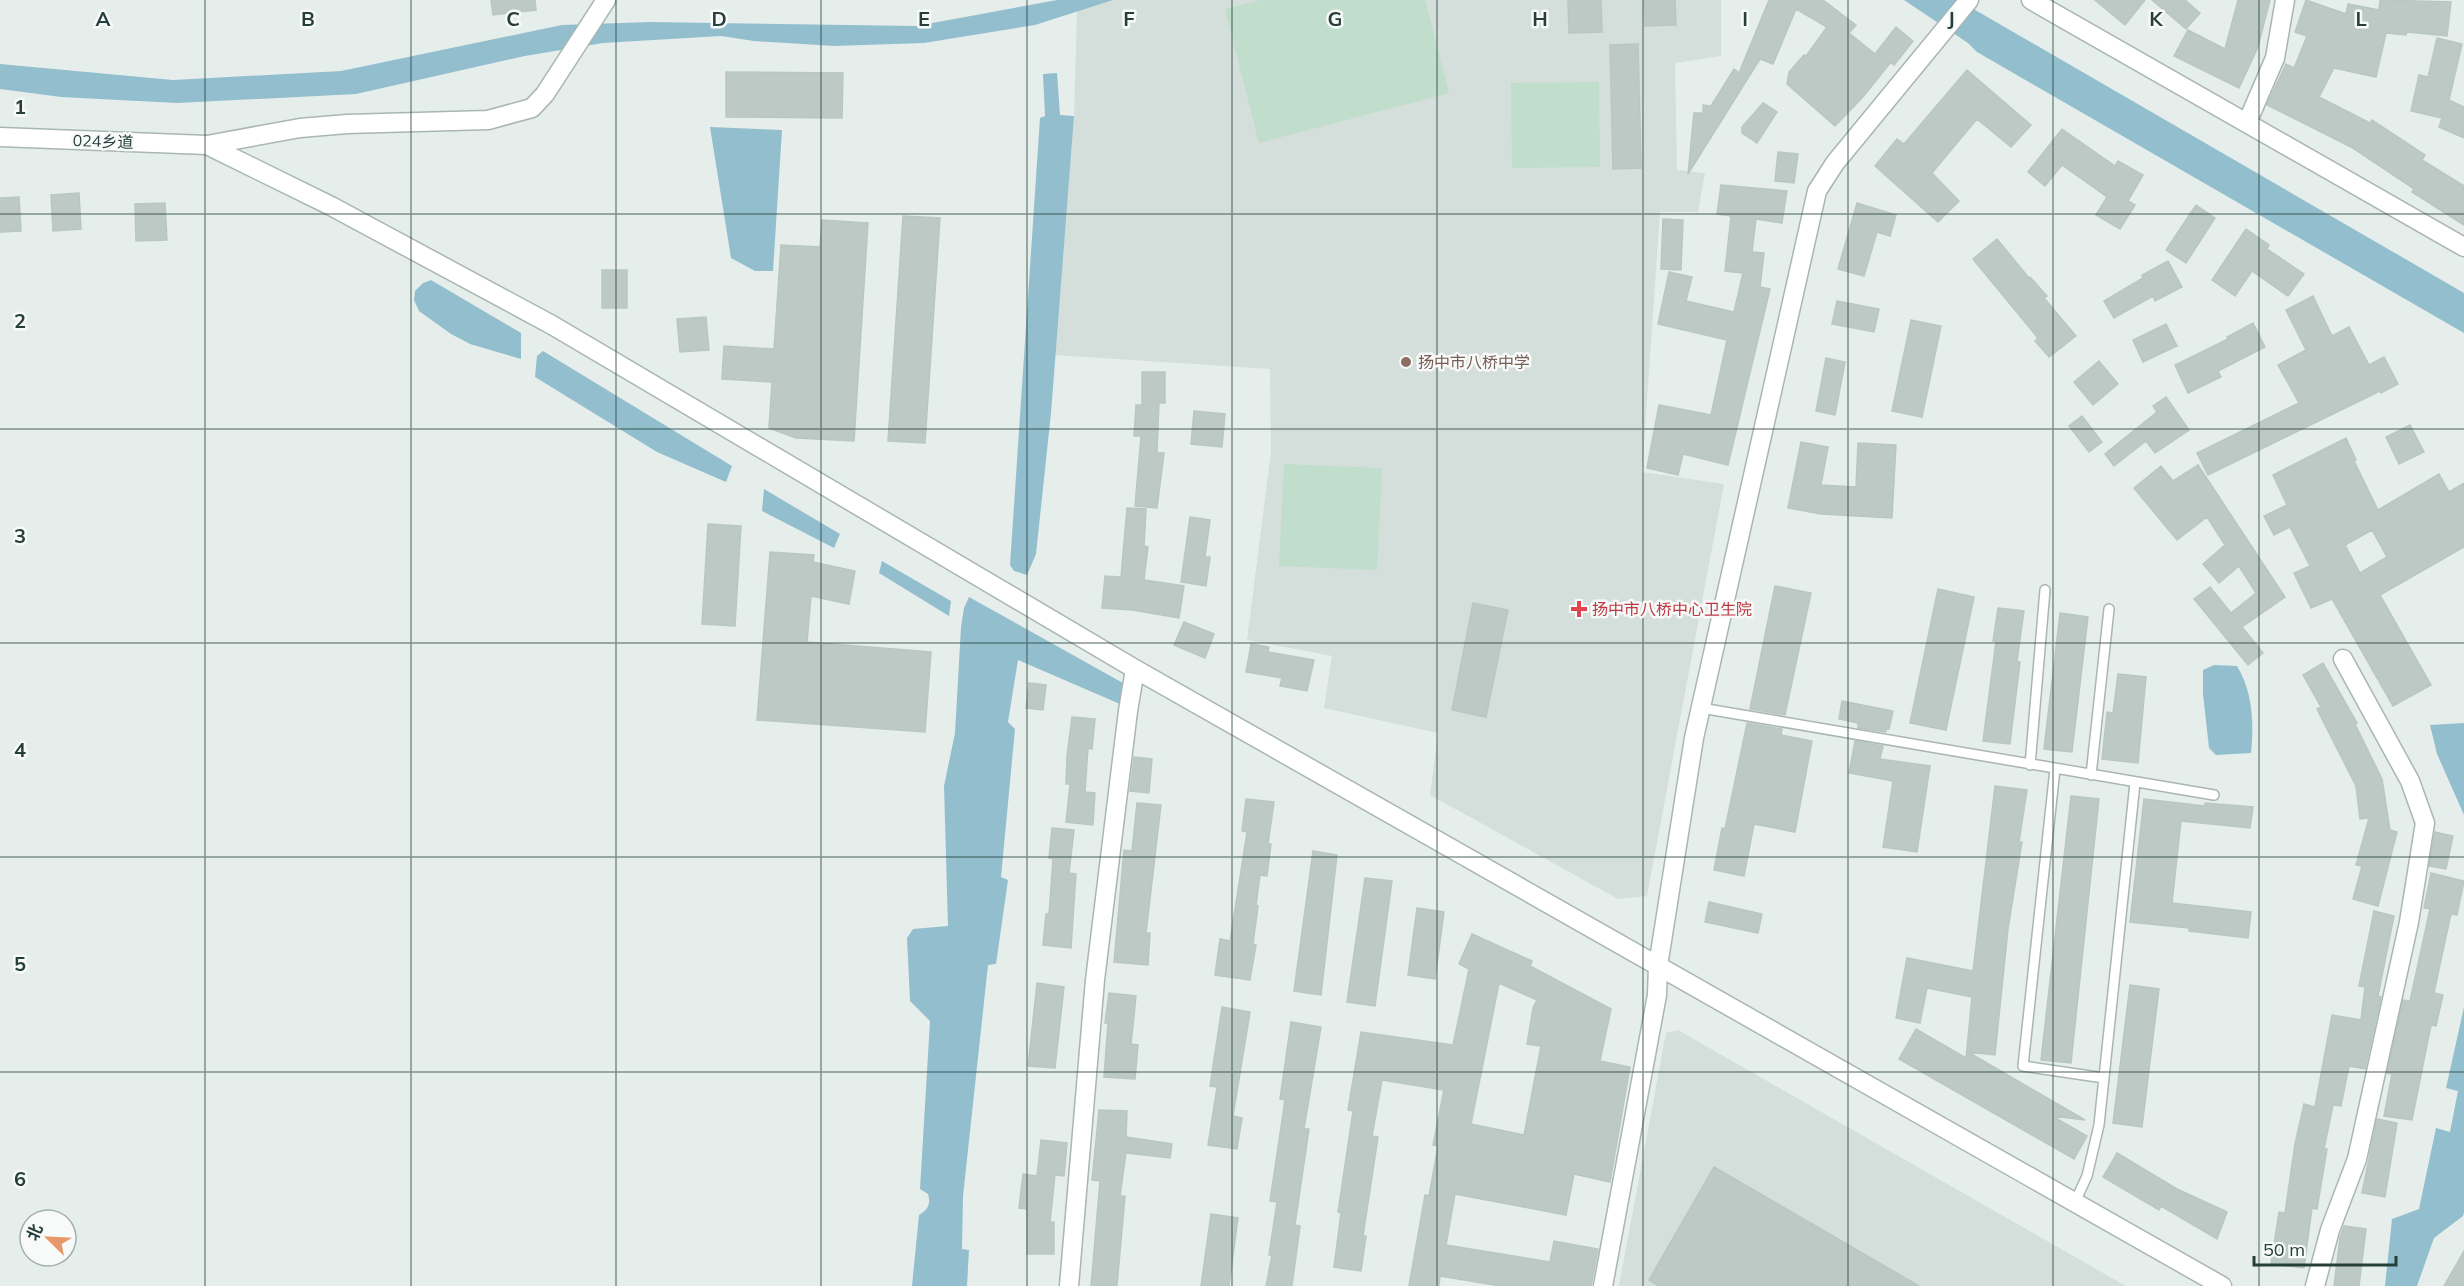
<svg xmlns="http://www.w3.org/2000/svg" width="2464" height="1286" font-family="Mulish,'Noto Sans SC',sans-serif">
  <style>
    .built { fill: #d4dedb }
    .green { fill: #c1ddcc }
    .water { fill: #93bece }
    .building { fill: #bcc9c5; stroke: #b9c7c3; stroke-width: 1.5; fill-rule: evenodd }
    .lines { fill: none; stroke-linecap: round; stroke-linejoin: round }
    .service-casing { stroke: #a9b6b3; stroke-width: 12 }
    .minor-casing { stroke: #a9b6b3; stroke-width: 21 }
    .tertiary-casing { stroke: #a9b6b3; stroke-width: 21 }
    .service { stroke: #fff; stroke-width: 9 }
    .minor { stroke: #fff; stroke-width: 18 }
    .tertiary { stroke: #fff; stroke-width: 18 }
    .grid { fill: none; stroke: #263f3b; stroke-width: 1.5; stroke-opacity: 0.55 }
    .education-dot { fill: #8d6e63; stroke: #f7faf9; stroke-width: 2 }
    .health-dot { fill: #e0444e; stroke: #f7faf9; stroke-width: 2 }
    .labels { text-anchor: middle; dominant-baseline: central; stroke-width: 5; stroke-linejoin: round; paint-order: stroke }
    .street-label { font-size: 16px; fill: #263f3b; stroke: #f7faf9 }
    .education-label { font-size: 16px; fill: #785e54; stroke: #f7faf9; text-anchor: start }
    .health-label { font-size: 16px; fill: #be3a42; stroke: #f7faf9; text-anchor: start }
    .grid-label { font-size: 20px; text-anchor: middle; font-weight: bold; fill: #263f3b; stroke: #f7faf9; stroke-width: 5; stroke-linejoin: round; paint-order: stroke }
  </style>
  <rect width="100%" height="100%" fill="#e6eeeb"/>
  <path class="built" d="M1113,0H1721V56L1675,63L1677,170L1705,173L1698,212H1660L1642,472L1724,484L1647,896L1618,899L1430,795L1438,733L1324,708L1332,656L1247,640L1271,452L1270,369L1055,355L1074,116L1077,11Z
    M1678,1030L2126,1286H1619L1666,1033Z"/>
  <path class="green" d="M1261,0H1425L1449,93L1259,143L1225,9Z
    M1599,82L1600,167L1512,168L1511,83Z
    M1284,464L1382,468L1377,570L1279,566Z"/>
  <path class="water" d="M1057,0H1113L1035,25L924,43L834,46L754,41L721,36L603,43L525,56L356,94L177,103L61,97L0,89V64L173,80L341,71L562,25L650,22L916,26Z
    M1904,0H1958L2464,293V333L1977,52L1968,43Z
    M1057,73L1060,115L1074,116L1051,413L1036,554L1027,575L1014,571L1010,565L1040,118L1045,116L1043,74Z
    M710,127L782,130L773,271H755L731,258Z
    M431,280L521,333V359L470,344L451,334L419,311L414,300L415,291L423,283Z
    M543,351L732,466L726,482L657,452L535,377L537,356Z
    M764,489L840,534L834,548L762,511Z
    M882,561L951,601L949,616L879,573Z
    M969,597L1123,683L1120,704L1018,660L1008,722L1015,729L1001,877L1008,880L996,964L988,965L963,1196L962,1249L969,1250L967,1286H912L919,1215C928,1210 931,1204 928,1194L920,1189L930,1021L910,1001L907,938L913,929L948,926L944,786L955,733L961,627L964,608Z
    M2214,665L2237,666C2253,692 2254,724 2251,753L2216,755L2209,748L2203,694V670Z
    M2464,723V815L2437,754L2430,725Z
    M2464,1007V1212L2463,1216L2434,1238L2417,1286H2385L2392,1219L2419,1209L2436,1128L2450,1132L2458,1091L2446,1088Z"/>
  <path class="building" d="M491,0H535L536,10L493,15Z
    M1568,0H1601L1602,32L1569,33Z
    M1644,0H1675L1676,25L1645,26Z
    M1769,0H1823L1856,25L1849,33L1875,54L1896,27L1913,41L1894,65L1891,62L1862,98L1835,126L1787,84L1789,72L1804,55L1806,56L1827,27L1796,9L1773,64L1760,59L1688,174L1694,113H1703V105L1711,106L1734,69L1739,73Z
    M2095,0H2145L2125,25Z
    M2152,0H2185L2200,13L2186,29Z
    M2238,0H2270L2258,47L2239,88L2174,56L2188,30L2225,49Z
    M2306,0L2346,14L2348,4L2379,10L2380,0L2451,2L2447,36L2407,32L2406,35L2386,33L2376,77L2334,68L2319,97L2370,123L2372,120L2425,155L2422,160L2464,186V225L2412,192L2414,189L2351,147L2267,105L2286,64L2294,68L2307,36L2295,32Z
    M2437,38L2462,44L2449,100L2464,107V138L2439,127L2442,118L2411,111L2419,75L2428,77Z
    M1638,44L1641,168L1613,169L1610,45Z
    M1967,70L2031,125L2011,147L1977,119L1932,173L1959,201L1938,222L1875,166L1897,139L1904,144Z
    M726,72L843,73L842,118L726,117Z
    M1763,103L1777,112L1757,143L1742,133V127Z
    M2062,129L2115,166L2118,161L2143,175L2128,201L2135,205L2120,229L2096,215L2107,197L2062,165L2045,186L2028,172Z
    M1778,152L1798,154L1794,183L1775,181Z
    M1721,185L1787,191L1782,223L1756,219L1752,252L1764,253L1760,287L1770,289L1728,465L1683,454L1678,475L1647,468L1659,405L1711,415L1727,340L1658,324L1669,272L1692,277L1686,301L1734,312L1743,273L1725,271L1731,216L1717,214Z
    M79,193L81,229L53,231L51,195Z
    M19,197L21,231L0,232V198Z
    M165,203L167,240L136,241L135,204Z
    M1857,203L1896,215L1890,236L1877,232L1864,276L1838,269Z
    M2196,205L2215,218L2186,263L2166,250Z
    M903,216L940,218L925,443L888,441Z
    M1663,219L1683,220L1681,270L1661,269Z
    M822,220L868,223L854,441L796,438L769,428L772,382L722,379L724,346L774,349L781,245L820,247Z
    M2246,229L2269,245L2267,249L2304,274L2288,296L2252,271L2235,296L2212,280Z
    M1997,239L2029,278L2030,277L2047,296L2044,298L2076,336L2049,357L2035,341L2038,338L1973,259Z
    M2168,261L2182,287L2155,301L2153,296L2114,318L2104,301L2143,278L2142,275Z
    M602,270H627V308H602Z
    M2313,296L2332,336L2349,327L2369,365L2384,357L2398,384L2381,393L2380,391L2208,475L2197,453L2299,403L2278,365L2306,350L2286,310Z
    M1837,301L1879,309L1874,332L1832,324Z
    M706,317L709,350L680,352L677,319Z
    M1911,320L1941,326L1922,417L1892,411Z
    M2253,323L2265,347L2218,371L2221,377L2188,393L2175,365L2228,339L2227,337Z
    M2166,324L2177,346L2143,362L2133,340Z
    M1826,358L1845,362L1835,415L1816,411Z
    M2099,361L2118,384L2093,405L2074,382Z
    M1142,372H1165V403H1159L1157,453H1164L1157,508L1135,506L1141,436H1134L1136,405H1142Z
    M2166,397L2189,430L2155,453L2146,441L2114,466L2105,454L2157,412L2153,406Z
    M1194,411L1225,414L1222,447L1191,444Z
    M2082,416L2102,442L2089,452L2069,426Z
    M2410,425L2424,452L2399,464L2386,437Z
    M2346,438L2356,460L2354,461L2378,510L2439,474L2449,492L2464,483V547L2380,595L2431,685L2393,706L2332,599L2311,608L2294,573L2310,566L2290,527L2274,535L2264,516L2287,505L2273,475ZM2372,530L2387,557L2360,573L2345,545Z
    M1801,442L1828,447L1821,485L1856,487L1858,443L1896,445L1892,518L1821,514L1788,508Z
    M2198,465L2285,597L2242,627L2263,653L2248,665L2194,599L2210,587L2231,613L2256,593L2239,566L2219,583L2203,564L2225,545L2207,517L2177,540L2134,488L2161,466L2173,481Z
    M1127,508L1146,509L1144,546L1148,547L1144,580L1184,586L1179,618L1132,610L1102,608L1105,576L1121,577Z
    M1190,517L1210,520L1205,557H1210L1206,586L1181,582Z
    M708,524L741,526L735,626L702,624Z
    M770,552L814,555L813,562L855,571L849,604L811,596L807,642L931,652L925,732L757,720Z
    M1775,586L1811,593L1785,715L1750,709Z
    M1938,589L1974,597L1946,730L1910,723Z
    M1473,603L1508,610L1486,717L1452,710Z
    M1998,608L2024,611L2017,661L2020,662L2010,744L1983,741L1996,641H1993Z
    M2060,613L2088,617L2072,752L2044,749Z
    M1184,622L1214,634L1205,658L1174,645Z
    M1251,644L1269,647L1268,652L1314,660L1307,691L1280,686L1282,678L1246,672Z
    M2323,663L2357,723L2355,724L2382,779L2390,830L2397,832L2378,906L2353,899L2362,866L2356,865L2369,818L2360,819L2356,786L2317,709L2321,707L2303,675Z
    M2118,674L2146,677L2138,763L2102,759L2107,712L2113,713Z
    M1029,683L1046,685L1043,710L1026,708Z
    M1842,701L1893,711L1889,729H1886V732L1858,728V723L1839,719Z
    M1072,717L1095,719L1092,749L1088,748L1085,792L1095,793L1093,825L1066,822L1070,784H1066L1067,756Z
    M1747,723L1782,729L1781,735L1812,741L1795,832L1754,824L1744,876L1714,870L1722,828L1725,829Z
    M1855,741L1883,746L1880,759L1930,766L1917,852L1883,847L1893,781L1849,773Z
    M1134,757L1152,759L1149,793L1130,791Z
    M1995,786L2027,790L2019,842H2022L2008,929L1995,1055L1968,1052L2085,1120L2052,1116L2087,1136L2074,1159L1899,1059L1916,1029L1966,1058L1972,997L1927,988L1920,1023L1896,1018L1907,958L1973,971Z
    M2071,796L2099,799L2071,1063L2041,1060Z
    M1246,799L1274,802L1268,844H1271L1267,876L1260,875L1256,905L1258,906L1253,944L1256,945L1250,980L1215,975L1220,939L1230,941L1247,832L1242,831Z
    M2144,799L2205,806V803L2253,807L2250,828L2181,821L2172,903L2251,912L2248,938L2189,931V928L2130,922Z
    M1137,803L1161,805L1146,933H1150L1148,965L1114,962L1124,850L1132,851Z
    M1052,828L1074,830L1069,873L1076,874L1071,948L1043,945L1046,914H1049L1053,859L1049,858Z
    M2435,832L2453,836L2446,869L2429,866Z
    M1313,851L1337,855L1321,995L1294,991Z
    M2431,873L2464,881L2457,915L2451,914L2442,955L2434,993L2443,995L2436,1026L2431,1025L2412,1120L2384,1116L2392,1074L2387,1073L2403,1000L2410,1001L2430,909L2424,908Z
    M1365,878L1392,881L1375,1006L1347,1002Z
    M1709,902L1762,914L1758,933L1705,922Z
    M1417,908L1444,912L1435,979L1408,975Z
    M2374,911L2394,916L2378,996L2381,997L2365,1069L2349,1066L2341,1106L2333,1105L2324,1149H2327L2317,1209L2312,1208L2304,1268L2271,1264L2279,1212L2285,1213L2295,1144L2304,1104L2315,1107L2332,1015L2361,1020L2365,987L2359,986Z
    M1472,934L1532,961L1530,966L1611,1009L1600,1061L1630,1067L1610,1182L1574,1174L1566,1215L1455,1194L1446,1245L1550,1262L1554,1241L1598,1249L1591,1286H1500L1440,1276L1439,1286H1409L1425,1195L1429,1196L1438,1146L1433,1145L1444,1090L1382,1080L1372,1136L1378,1137L1363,1236H1366L1361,1271L1334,1267L1341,1213L1338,1212L1353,1111L1348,1110L1361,1032L1453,1045L1469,969L1459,964ZM1499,983L1537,1000L1533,1008L1527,1044L1541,1046L1524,1135L1471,1124Z
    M1037,983L1064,987L1055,1068L1028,1066Z
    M2130,985L2159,989L2142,1127L2113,1123Z
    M1109,993L1136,996L1131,1044L1138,1045L1135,1079L1104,1077L1108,1023H1105Z
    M1222,1007L1250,1012L1233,1116L1242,1118L1237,1149L1208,1145L1217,1087L1210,1086Z
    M1291,1022L1321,1027L1304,1129H1309L1295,1225L1300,1226L1292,1286H1266L1272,1255H1269L1277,1202L1270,1201L1285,1100L1280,1099Z
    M1099,1110L1127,1111L1126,1137L1172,1144L1170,1158L1126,1153L1120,1196H1125L1117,1286H1091L1100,1181L1092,1180Z
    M2377,1119L2397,1123L2385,1197L2362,1193Z
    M1041,1140L1067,1143L1064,1176L1055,1175L1050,1222H1054V1254H1027V1209L1019,1208L1023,1174L1037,1176Z
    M2117,1153L2177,1189L2227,1212L2217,1239L2161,1206L2159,1210L2103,1177Z
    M1714,1167L1919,1286H1659L1649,1280Z
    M1211,1214L1238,1218L1229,1286H1201Z
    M2344,1226L2366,1229L2359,1286H2334L2340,1238Z
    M2464,1251V1286H2444Z"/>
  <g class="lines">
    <defs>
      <path id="service" d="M1701,708L2214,795
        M2030,765L2045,590
        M2055,769L2023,1066L2104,1078
        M2091,775L2109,609
        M2075,1202L2087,1176L2099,1125L2135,783"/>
      <path id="minor" d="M2247,123L2275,58L2285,0
        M1069,1286L1095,980L1128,711L1135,669
        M1603,1286L1657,995L1658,966L1694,738L1817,191L1835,163L1969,0
        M2315,1286L2330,1230L2357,1159L2409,922L2425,823L2410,781L2343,659"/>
      <path id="tertiary" d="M2031,0L2464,247
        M0,137L207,145L300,128L347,124L488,120L532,108L545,94L606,0
        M207,145L331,206L552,325L1135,669L2222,1286"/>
    </defs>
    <use href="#service" class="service-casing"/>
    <use href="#minor" class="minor-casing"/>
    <use href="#tertiary" class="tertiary-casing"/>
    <use href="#service" class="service"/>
    <use href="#minor" class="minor"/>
    <use href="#tertiary" class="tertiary"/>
  </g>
  <path class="grid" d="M205,0V1286M411,0V1286M616,0V1286M821,0V1286M1027,0V1286M1232,0V1286M1437,0V1286M1643,0V1286M1848,0V1286M2053,0V1286M2259,0V1286M0,214H2464M0,429H2464M0,643H2464M0,857H2464M0,1072H2464"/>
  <circle class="education-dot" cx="1406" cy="362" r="6"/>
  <path class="health-dot" d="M1576 600h6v6h6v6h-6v6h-6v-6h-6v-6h6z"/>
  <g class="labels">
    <g class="street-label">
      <text transform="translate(103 141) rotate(2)">024乡道</text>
    </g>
    <g class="education-label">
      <text x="1418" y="362">扬中市八桥中学</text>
    </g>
    <g class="health-label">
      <text x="1592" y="609">扬中市八桥中心卫生院</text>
    </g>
  </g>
  <g class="grid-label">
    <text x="103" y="26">A</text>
    <text x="308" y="26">B</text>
    <text x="513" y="26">C</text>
    <text x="719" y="26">D</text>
    <text x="924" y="26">E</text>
    <text x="1129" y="26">F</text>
    <text x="1335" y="26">G</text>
    <text x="1540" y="26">H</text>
    <text x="1745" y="26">I</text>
    <text x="1951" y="26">J</text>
    <text x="2156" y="26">K</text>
    <text x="2361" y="26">L</text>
    <text x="20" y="114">1</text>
    <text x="20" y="328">2</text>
    <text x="20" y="543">3</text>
    <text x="20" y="757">4</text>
    <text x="20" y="971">5</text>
    <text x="20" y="1186">6</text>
  </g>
  <g transform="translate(48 1238) rotate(294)"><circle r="28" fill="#f7faf9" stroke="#a3afad" stroke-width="1.5"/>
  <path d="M0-4.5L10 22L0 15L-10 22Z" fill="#e7986b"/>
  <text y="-9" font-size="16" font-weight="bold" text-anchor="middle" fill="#263f3b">北</text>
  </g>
  <path d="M2254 1256v9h142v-9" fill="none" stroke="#263f3b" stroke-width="3"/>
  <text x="2263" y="1256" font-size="18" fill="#263f3b" stroke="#f7faf9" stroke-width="4.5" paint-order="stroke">50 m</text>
</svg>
